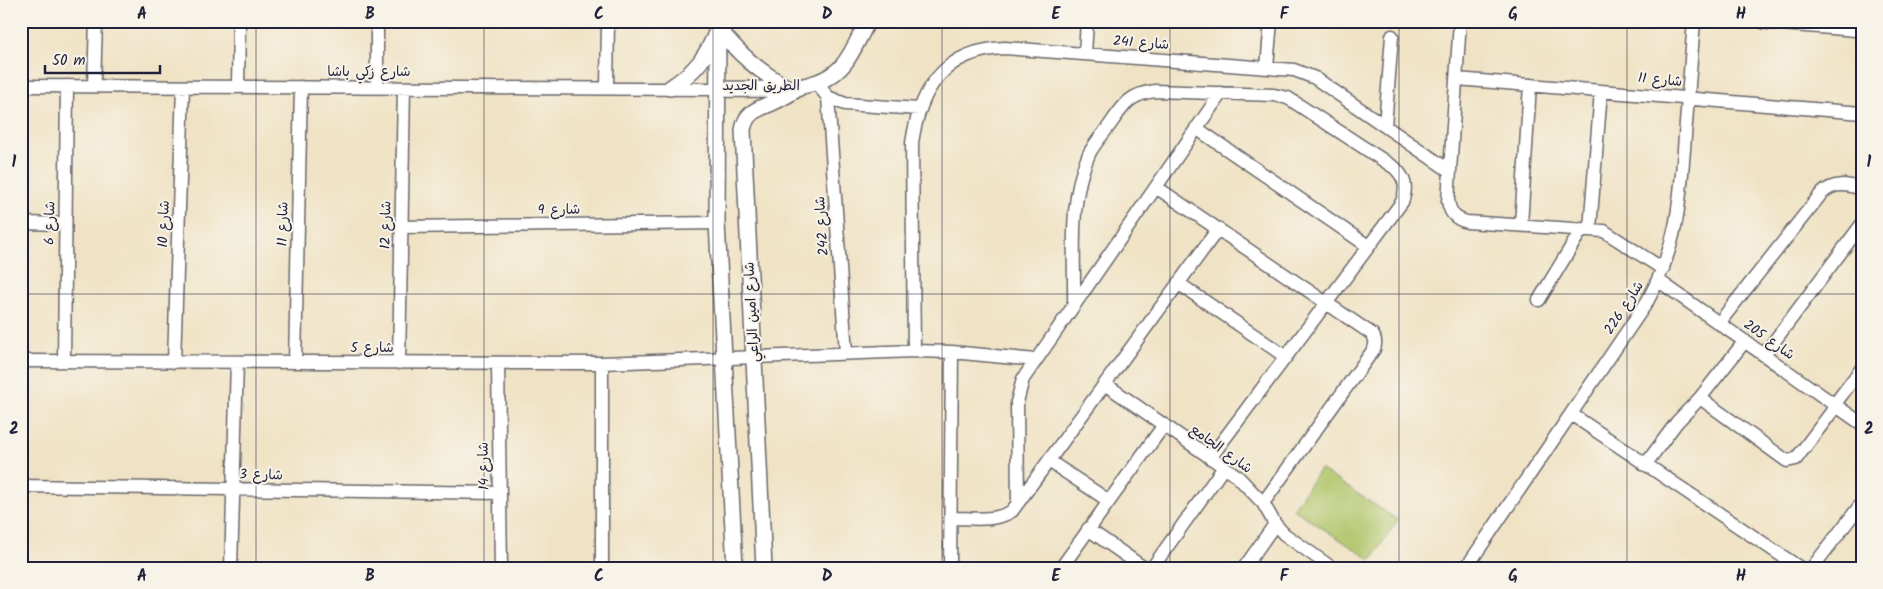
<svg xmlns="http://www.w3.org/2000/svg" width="1883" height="589" font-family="Kalam,'Playpen Sans Arabic',sans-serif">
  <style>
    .green { fill: #afc468; stroke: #687352 }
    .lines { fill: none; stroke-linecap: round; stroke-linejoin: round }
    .minor-casing { stroke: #6a666b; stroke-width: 15 }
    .tertiary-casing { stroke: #6a666b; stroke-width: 18 }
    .minor { stroke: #fff; stroke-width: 12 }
    .tertiary { stroke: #fff; stroke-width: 15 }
    .grid { fill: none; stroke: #22223b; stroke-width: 1; stroke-opacity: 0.55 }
    .labels { text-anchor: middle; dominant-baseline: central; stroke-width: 4; stroke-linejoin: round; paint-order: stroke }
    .street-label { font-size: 14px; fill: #22223b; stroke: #f7f3e8 }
    .neatline { fill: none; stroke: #22223b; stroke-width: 2 }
    .grid-label { font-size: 16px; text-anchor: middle; font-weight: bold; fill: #22223b }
  </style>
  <rect width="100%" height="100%" fill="#f7f3e8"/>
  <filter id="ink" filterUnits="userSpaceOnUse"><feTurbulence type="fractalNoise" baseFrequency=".02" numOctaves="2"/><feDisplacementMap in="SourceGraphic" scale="10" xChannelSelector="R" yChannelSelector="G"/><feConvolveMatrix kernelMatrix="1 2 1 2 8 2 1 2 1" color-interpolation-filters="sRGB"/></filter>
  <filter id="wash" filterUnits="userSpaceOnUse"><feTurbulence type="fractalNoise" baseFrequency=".0096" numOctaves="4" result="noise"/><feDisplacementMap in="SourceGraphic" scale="20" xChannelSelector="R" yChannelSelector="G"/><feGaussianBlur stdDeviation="1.12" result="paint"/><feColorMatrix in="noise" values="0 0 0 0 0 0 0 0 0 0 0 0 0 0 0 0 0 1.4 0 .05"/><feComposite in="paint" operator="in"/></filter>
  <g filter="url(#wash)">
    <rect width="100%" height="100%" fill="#f0e3c5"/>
    <path class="green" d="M1320,469L1398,520L1371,560L1293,509Z"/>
  </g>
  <g filter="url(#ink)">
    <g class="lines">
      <defs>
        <path id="minor" d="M377,21V88
          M1460,21L1448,201C1450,213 1455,219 1467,222L1604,231L1663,269
          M1085,54L1087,21
          M1267,67L1271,21
          M1457,79L1862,113
          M816,83L828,97L845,104L919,109
          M21,86L717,89
          M94,86L96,21
          M238,87L239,21
          M607,87L608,21
          M828,97L846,353
          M1385,126L1392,36
          M1196,128L1368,246
          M1156,187L1372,334C1376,339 1376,343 1374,349L1263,503
          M21,223L65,224
          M1521,225L1530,85
          M401,227L717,223
          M1590,229L1601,91
          M1659,281L1862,424
          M1178,283L1286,357
          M1539,300L1582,229
          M1074,305C1075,255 1068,201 1089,154C1094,144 1102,135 1109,126C1123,106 1129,94 1155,91L1274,95L1288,98L1395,168C1406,179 1407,188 1402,202L1210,458
          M1719,323L1821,194C1834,182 1846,184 1862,189
          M914,351L912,143C920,88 945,50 1005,48L1294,70L1315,78L1450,171
          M1764,355L1862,224
          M21,361L602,363L914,351L952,352L1036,360
          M64,361L67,86
          M174,362L183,87
          M295,362L301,87
          M399,363L404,88
          M498,364L501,568
          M1105,384L1237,476L1263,503L1275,524L1284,534L1332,568
          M1700,398L1787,461L1796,459L1836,406
          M1834,405L1862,368
          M1571,414L1800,568
          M1049,461L1109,501
          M1645,465L1677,422L1700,398L1745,341
          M21,486L500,493
          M1018,503L1017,402L1023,379L1221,93
          M951,518C971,518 995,522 1012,511L1218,229
          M1088,529L1144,568
          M231,568L237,362
          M602,568V363
          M950,568L952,352
          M1061,568L1164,425
          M1152,568L1224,467
          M1244,568L1275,524
          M1466,568L1647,302C1679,243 1680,200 1685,136C1688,98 1691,59 1694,21
          M1812,568L1862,503"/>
        <path id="tertiary" d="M718,21L717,223L735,568
          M1764,21L1862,29
          M670,88C696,71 707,57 718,28C740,55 757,70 788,88
          M717,89C755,88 816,97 843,65C853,53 860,35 868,21
          M764,568L743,130C746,111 759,109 774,102C783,98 791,93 799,88"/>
      </defs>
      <use href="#minor" class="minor-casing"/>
      <use href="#tertiary" class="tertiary-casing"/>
      <use href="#minor" class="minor"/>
      <use href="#tertiary" class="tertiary"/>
    </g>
  </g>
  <path class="grid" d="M256,21V568M484,21V568M713,21V568M942,21V568M1170,21V568M1399,21V568M1627,21V568M21,294H1862"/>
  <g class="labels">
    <g class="street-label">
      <text transform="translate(1141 43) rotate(4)">شارع 241</text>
      <text x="369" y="72">شارع زكي باشا</text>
      <text transform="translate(1660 80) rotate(5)">شارع 11</text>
      <text x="761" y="86">الطريق الجديد</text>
      <text transform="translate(559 210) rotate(-1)">شارع 9</text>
      <text transform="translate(50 223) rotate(-89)">شارع 6</text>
      <text transform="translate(164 224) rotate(-88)">شارع 10</text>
      <text transform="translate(283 224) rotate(-89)">شارع 11</text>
      <text transform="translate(386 225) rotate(-89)">شارع 12</text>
      <text transform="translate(822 226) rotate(-94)">شارع 242</text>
      <text transform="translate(1624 308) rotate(-57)">شارع 226</text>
      <text transform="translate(752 312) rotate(-93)">شارع امين الراعي</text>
      <text transform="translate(1769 340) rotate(35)">شارع 205</text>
      <text x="372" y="348">شارع 5</text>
      <text transform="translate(1221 449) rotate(36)">شارع الجامع</text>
      <text transform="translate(484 466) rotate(-91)">شارع 14</text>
      <text transform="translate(261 475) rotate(1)">شارع 3</text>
    </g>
  </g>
  <rect width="1883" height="589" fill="none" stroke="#f7f3e8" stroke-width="55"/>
  <path d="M45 65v8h115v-8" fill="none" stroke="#22223b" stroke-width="2.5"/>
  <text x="52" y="65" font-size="15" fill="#22223b" stroke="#f7f3e8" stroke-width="4" paint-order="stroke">50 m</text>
  <rect x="28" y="28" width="1828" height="534" class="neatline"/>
  <g class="grid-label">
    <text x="142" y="19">A</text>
    <text x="370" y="19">B</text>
    <text x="599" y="19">C</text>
    <text x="827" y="19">D</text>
    <text x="1056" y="19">E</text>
    <text x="1284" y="19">F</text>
    <text x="1513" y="19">G</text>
    <text x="1741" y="19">H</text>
    <text x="14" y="167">1</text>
    <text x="1869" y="167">1</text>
    <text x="14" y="434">2</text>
    <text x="1869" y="434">2</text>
    <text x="142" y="581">A</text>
    <text x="370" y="581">B</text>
    <text x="599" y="581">C</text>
    <text x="827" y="581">D</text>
    <text x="1056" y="581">E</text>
    <text x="1284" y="581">F</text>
    <text x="1513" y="581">G</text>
    <text x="1741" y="581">H</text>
  </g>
</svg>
